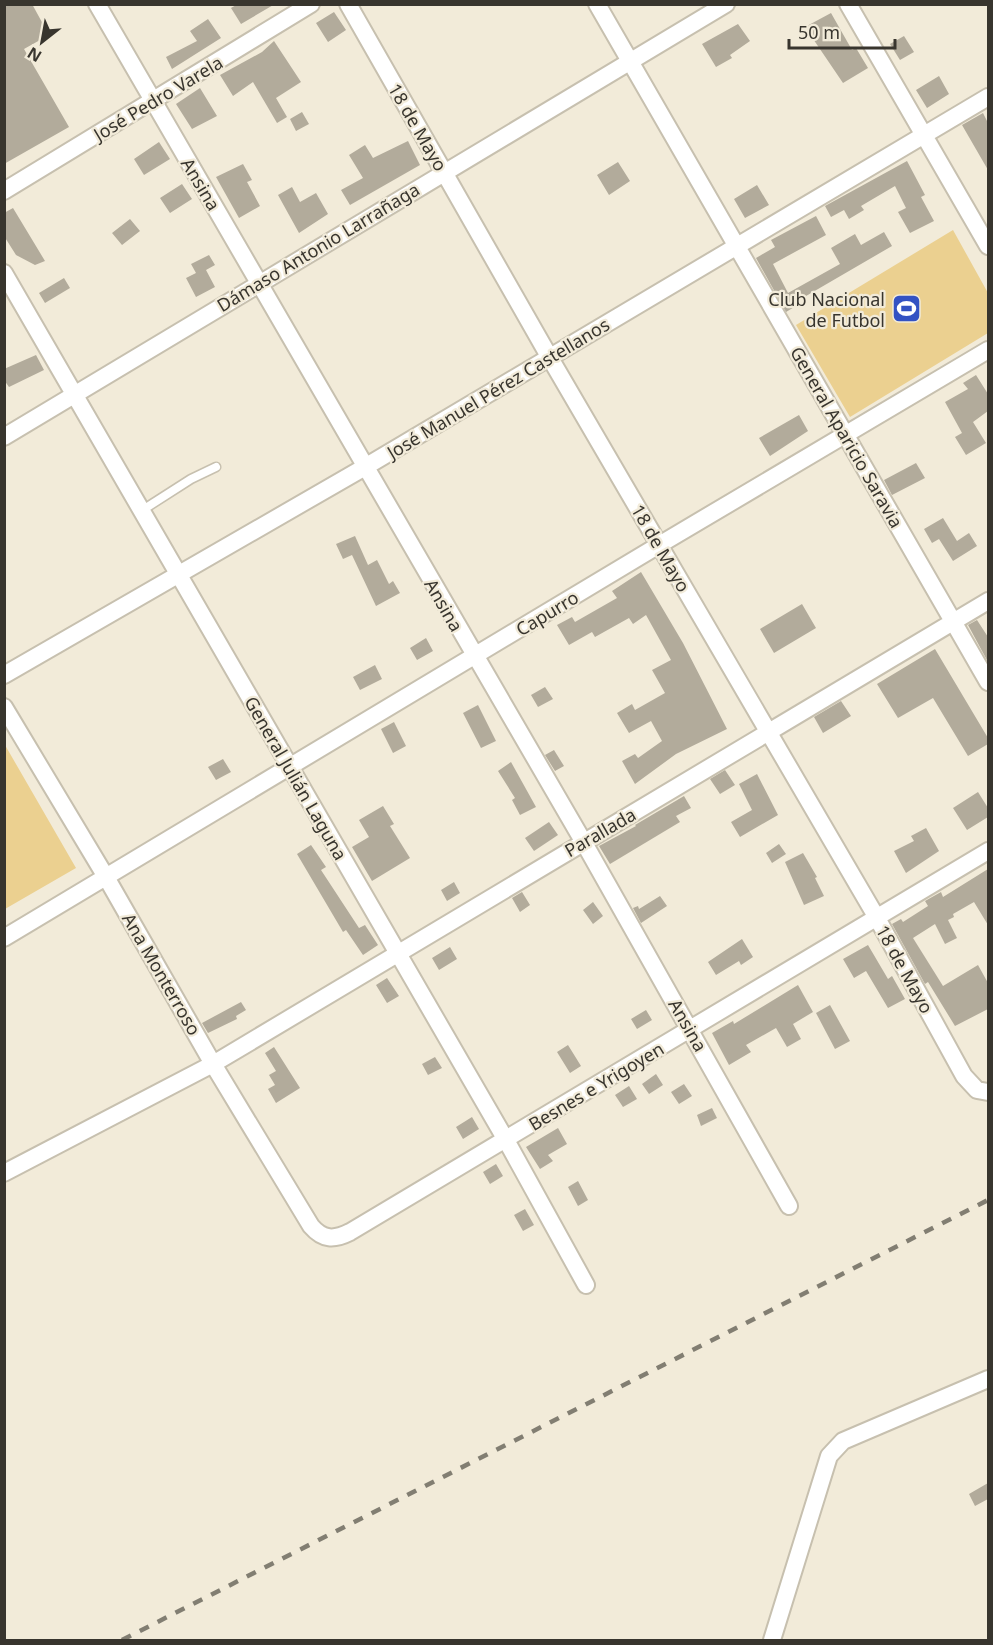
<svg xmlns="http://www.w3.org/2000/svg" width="993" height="1645" font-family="'Noto Sans',sans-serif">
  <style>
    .green { fill: #ebd090 }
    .building { fill: #b2ab9b }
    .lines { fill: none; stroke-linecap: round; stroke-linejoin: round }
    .service-casing { stroke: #c7c0af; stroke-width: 11 }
    .minor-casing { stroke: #c7c0af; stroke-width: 20 }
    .service { stroke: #fff; stroke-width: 8 }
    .minor { stroke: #fff; stroke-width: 16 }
    .rail { stroke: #827e72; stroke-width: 4.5; stroke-dasharray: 10 10; stroke-linecap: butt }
    .labels { text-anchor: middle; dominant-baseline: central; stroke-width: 4.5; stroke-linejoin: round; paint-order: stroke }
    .street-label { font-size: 18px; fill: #38352e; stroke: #f2ebd9 }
    .poi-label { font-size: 18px; fill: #38352e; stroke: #f2ebd9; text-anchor: end }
  </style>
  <rect width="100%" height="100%" fill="#f2ebd9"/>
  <path class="green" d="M953,230L988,293V333L850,417L796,325Z
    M5,745L76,868L5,909H4Z"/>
  <path class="building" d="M4,4H32L49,35L24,49L69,127L4,164Z
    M238,4H275L241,24L231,8Z
    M334,12L346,30L328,42L316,23Z
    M831,13L852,50L856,48L868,68L843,83L805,27Z
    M208,19L221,38L172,69L166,57L197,41L190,31Z
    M738,24L750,41L730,55L732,58L716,67L702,44Z
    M904,36L914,52L900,60L890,44Z
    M274,41L301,82L276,98L287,117L277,123L253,82L233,96L220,75L262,52Z
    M939,76L949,94L927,108L916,90Z
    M200,88L217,116L192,129L176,104Z
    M302,112L309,124L296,131L290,119Z
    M983,113L988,123V170L962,125Z
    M408,141L420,165L350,205L341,190L363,178L349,155L365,145L373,158Z
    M159,142L170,159L144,175L134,159Z
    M907,161L925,195L921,197L934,221L910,233L898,212L906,208L895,186L861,206L864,210L849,219L844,210L831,217L825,206Z
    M618,162L630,181L609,195L597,175Z
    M243,164L252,180L247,182L260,206L239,218L216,177Z
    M182,184L192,199L170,213L160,198Z
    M757,185L769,205L745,218L734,199Z
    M292,187L300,202L316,193L328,214L299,233L278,195Z
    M13,208L45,261L35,265L16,255L4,236V213Z
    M816,216L826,235L773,264L788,293L840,264L831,248L855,234L861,245L884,232L892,246L794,303L796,306L786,312L756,258L775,247L771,240Z
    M130,219L140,231L122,245L112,233Z
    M209,255L215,265L206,270L215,287L196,297L186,278L196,273L191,264Z
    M64,278L70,288L45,303L39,293Z
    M36,355L44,370L9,387L4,380V369Z
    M976,375L988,394V411L973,422L986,443L966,455L955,437L962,433L945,402L968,389L963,383Z
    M799,415L808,431L770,456L759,438Z
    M916,463L925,478L892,495L884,480Z
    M943,518L957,541L969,533L977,546L953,561L939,539L932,543L924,529Z
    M355,536L368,565L377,560L389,584L393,581L400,593L376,606L352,555L343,559L336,544Z
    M641,572L683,643L727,729L676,754L635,784L622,761L635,754L638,758L662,741L651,721L629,733L617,713L632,704L635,710L665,693L652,670L671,660L646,615L633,624L629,618L595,637L592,632L569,645L557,625L572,617L575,622L617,598L612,591Z
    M802,604L816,628L774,653L760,629Z
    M977,620L988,637V662L968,625Z
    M426,638L433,651L417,660L410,648Z
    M935,649L988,738V744L968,756L933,698L898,718L877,684Z
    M375,665L382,679L360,690L353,677Z
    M545,687L553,699L538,707L531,695Z
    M841,701L851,716L823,733L814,717Z
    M478,705L496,741L481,748L463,713Z
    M394,722L406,746L393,753L381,729Z
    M554,750L564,766L555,771L545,755Z
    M223,759L231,772L216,780L208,767Z
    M511,762L536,807L520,815L512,800L515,798L498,771Z
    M725,770L735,785L720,794L710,779Z
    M757,774L778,815L740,837L731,822L752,810L739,784Z
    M978,792L988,808V817L967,830L953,808Z
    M684,796L691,808L676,816L680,822L610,864L599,846L636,826L635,825Z
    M383,806L394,824L390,826L410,858L372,881L352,847L369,837L359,820Z
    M549,822L558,835L534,851L525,838Z
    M926,828L939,851L906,873L894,851L914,841L911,836Z
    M779,844L786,854L772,863L766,853Z
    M311,845L326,867L321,870L359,928L365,925L378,945L363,955L346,930L343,932L297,854Z
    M803,853L817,877L815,878L824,896L804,905L785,862Z
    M988,869V925L974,902L953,914L954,917L948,920L957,938L945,944L935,924L913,938L943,986L978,965L988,983V1009L955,1026L928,982L925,984L892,924L901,919L903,922L928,906L925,901L941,892L943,897Z
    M454,882L460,893L447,901L441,890Z
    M522,892L530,905L520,912L512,898Z
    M660,896L667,906L641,923L633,908L638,906L639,909Z
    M593,902L603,916L593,924L583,910Z
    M742,939L753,957L741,965L739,961L716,975L708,962Z
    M868,945L888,979L892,976L905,999L888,1008L866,971L854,978L843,959Z
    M450,947L457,959L439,970L432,958Z
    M387,978L399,996L387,1003L376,985Z
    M798,985L813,1012L793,1024L801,1039L787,1047L776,1028L746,1045L751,1052L729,1065L712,1033L733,1021L734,1024Z
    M241,1002L246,1010L236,1016L237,1019L208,1033L202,1023Z
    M830,1005L850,1041L835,1049L816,1013Z
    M646,1010L652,1020L637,1029L631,1019Z
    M568,1045L581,1066L570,1073L557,1052Z
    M274,1047L300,1088L276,1103L268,1089L275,1085L269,1075L276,1071L265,1053Z
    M435,1057L442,1068L428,1075L422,1064Z
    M656,1074L663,1085L649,1094L642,1084Z
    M684,1084L692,1096L679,1104L671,1092Z
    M629,1086L637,1099L623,1107L615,1095Z
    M712,1108L717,1118L701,1126L697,1115Z
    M472,1117L479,1129L463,1139L456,1127Z
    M558,1128L567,1144L548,1155L553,1161L540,1169L526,1147Z
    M496,1164L503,1176L490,1184L483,1172Z
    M578,1181L588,1200L578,1206L568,1187Z
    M525,1209L534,1225L523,1231L514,1215Z
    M988,1483V1499L975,1506L969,1494Z"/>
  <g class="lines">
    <defs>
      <path id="service" d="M141,511L191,479L216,467"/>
      <path id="minor" d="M97,4L583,841L789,1206
        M348,4L550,358L877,918L964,1076L977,1090L988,1092
        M597,4L988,682
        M848,4L988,246
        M4,191L311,4
        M4,273L506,1140L586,1285
        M4,437L726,4
        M4,675L365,467L988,97
        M4,707L106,877L213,1064L311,1226C323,1240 334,1240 350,1232L988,851
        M4,938L659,545L988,350
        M4,1173L213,1064L988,601
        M772,1640L829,1456L843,1441L988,1379"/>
    </defs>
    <use href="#service" class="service-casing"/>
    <use href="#minor" class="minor-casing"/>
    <use href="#service" class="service"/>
    <use href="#minor" class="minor"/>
    <path class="rail" d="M122,1640L988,1200"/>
  </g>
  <defs>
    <symbol id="stadium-square" viewBox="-11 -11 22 22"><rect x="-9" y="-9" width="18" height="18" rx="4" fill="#3352c3" stroke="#f2ebd9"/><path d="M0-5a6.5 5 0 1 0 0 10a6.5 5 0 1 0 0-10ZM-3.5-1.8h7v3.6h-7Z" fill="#fff"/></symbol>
  </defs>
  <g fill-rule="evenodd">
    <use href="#stadium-square" x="890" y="292" width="33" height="33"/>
  </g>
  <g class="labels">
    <g class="street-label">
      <text transform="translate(158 98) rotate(-31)">José Pedro Varela</text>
      <text transform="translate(418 127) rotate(60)">18 de Mayo</text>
      <text transform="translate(201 184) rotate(59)">Ansina</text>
      <text transform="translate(318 247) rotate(-31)">Dámaso Antonio Larrañaga</text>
      <text transform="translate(498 388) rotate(-31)">José Manuel Pérez Castellanos</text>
      <text transform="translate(847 437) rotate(60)">General Aparicio Saravia</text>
      <text transform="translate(661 548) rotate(60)">18 de Mayo</text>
      <text transform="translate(444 605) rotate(60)">Ansina</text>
      <text transform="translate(547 613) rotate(-31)">Capurro</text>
      <text transform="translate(296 778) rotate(60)">General Julián Laguna</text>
      <text transform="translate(600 832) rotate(-30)">Parallada</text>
      <text transform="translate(905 969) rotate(61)">18 de Mayo</text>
      <text transform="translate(162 974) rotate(60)">Ana Monterroso</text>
      <text transform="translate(688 1025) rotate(60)">Ansina</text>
      <text transform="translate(596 1086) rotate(-31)">Besnes e Yrigoyen</text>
    </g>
    <g class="poi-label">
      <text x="885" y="299">Club Nacional<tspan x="885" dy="21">de Futbol</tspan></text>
    </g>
  </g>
  <rect width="993" height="1645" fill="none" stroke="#38352e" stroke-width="12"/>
  <g transform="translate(42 42) rotate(211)" stroke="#f2ebd9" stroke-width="4.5" paint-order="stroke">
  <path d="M0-4.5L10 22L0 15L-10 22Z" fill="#38352e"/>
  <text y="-9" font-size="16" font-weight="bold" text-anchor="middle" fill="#38352e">N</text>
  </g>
  <path d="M789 39v9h106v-9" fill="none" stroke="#38352e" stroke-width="3"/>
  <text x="798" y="39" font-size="18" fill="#38352e" stroke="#f2ebd9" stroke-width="4.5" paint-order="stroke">50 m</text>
</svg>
